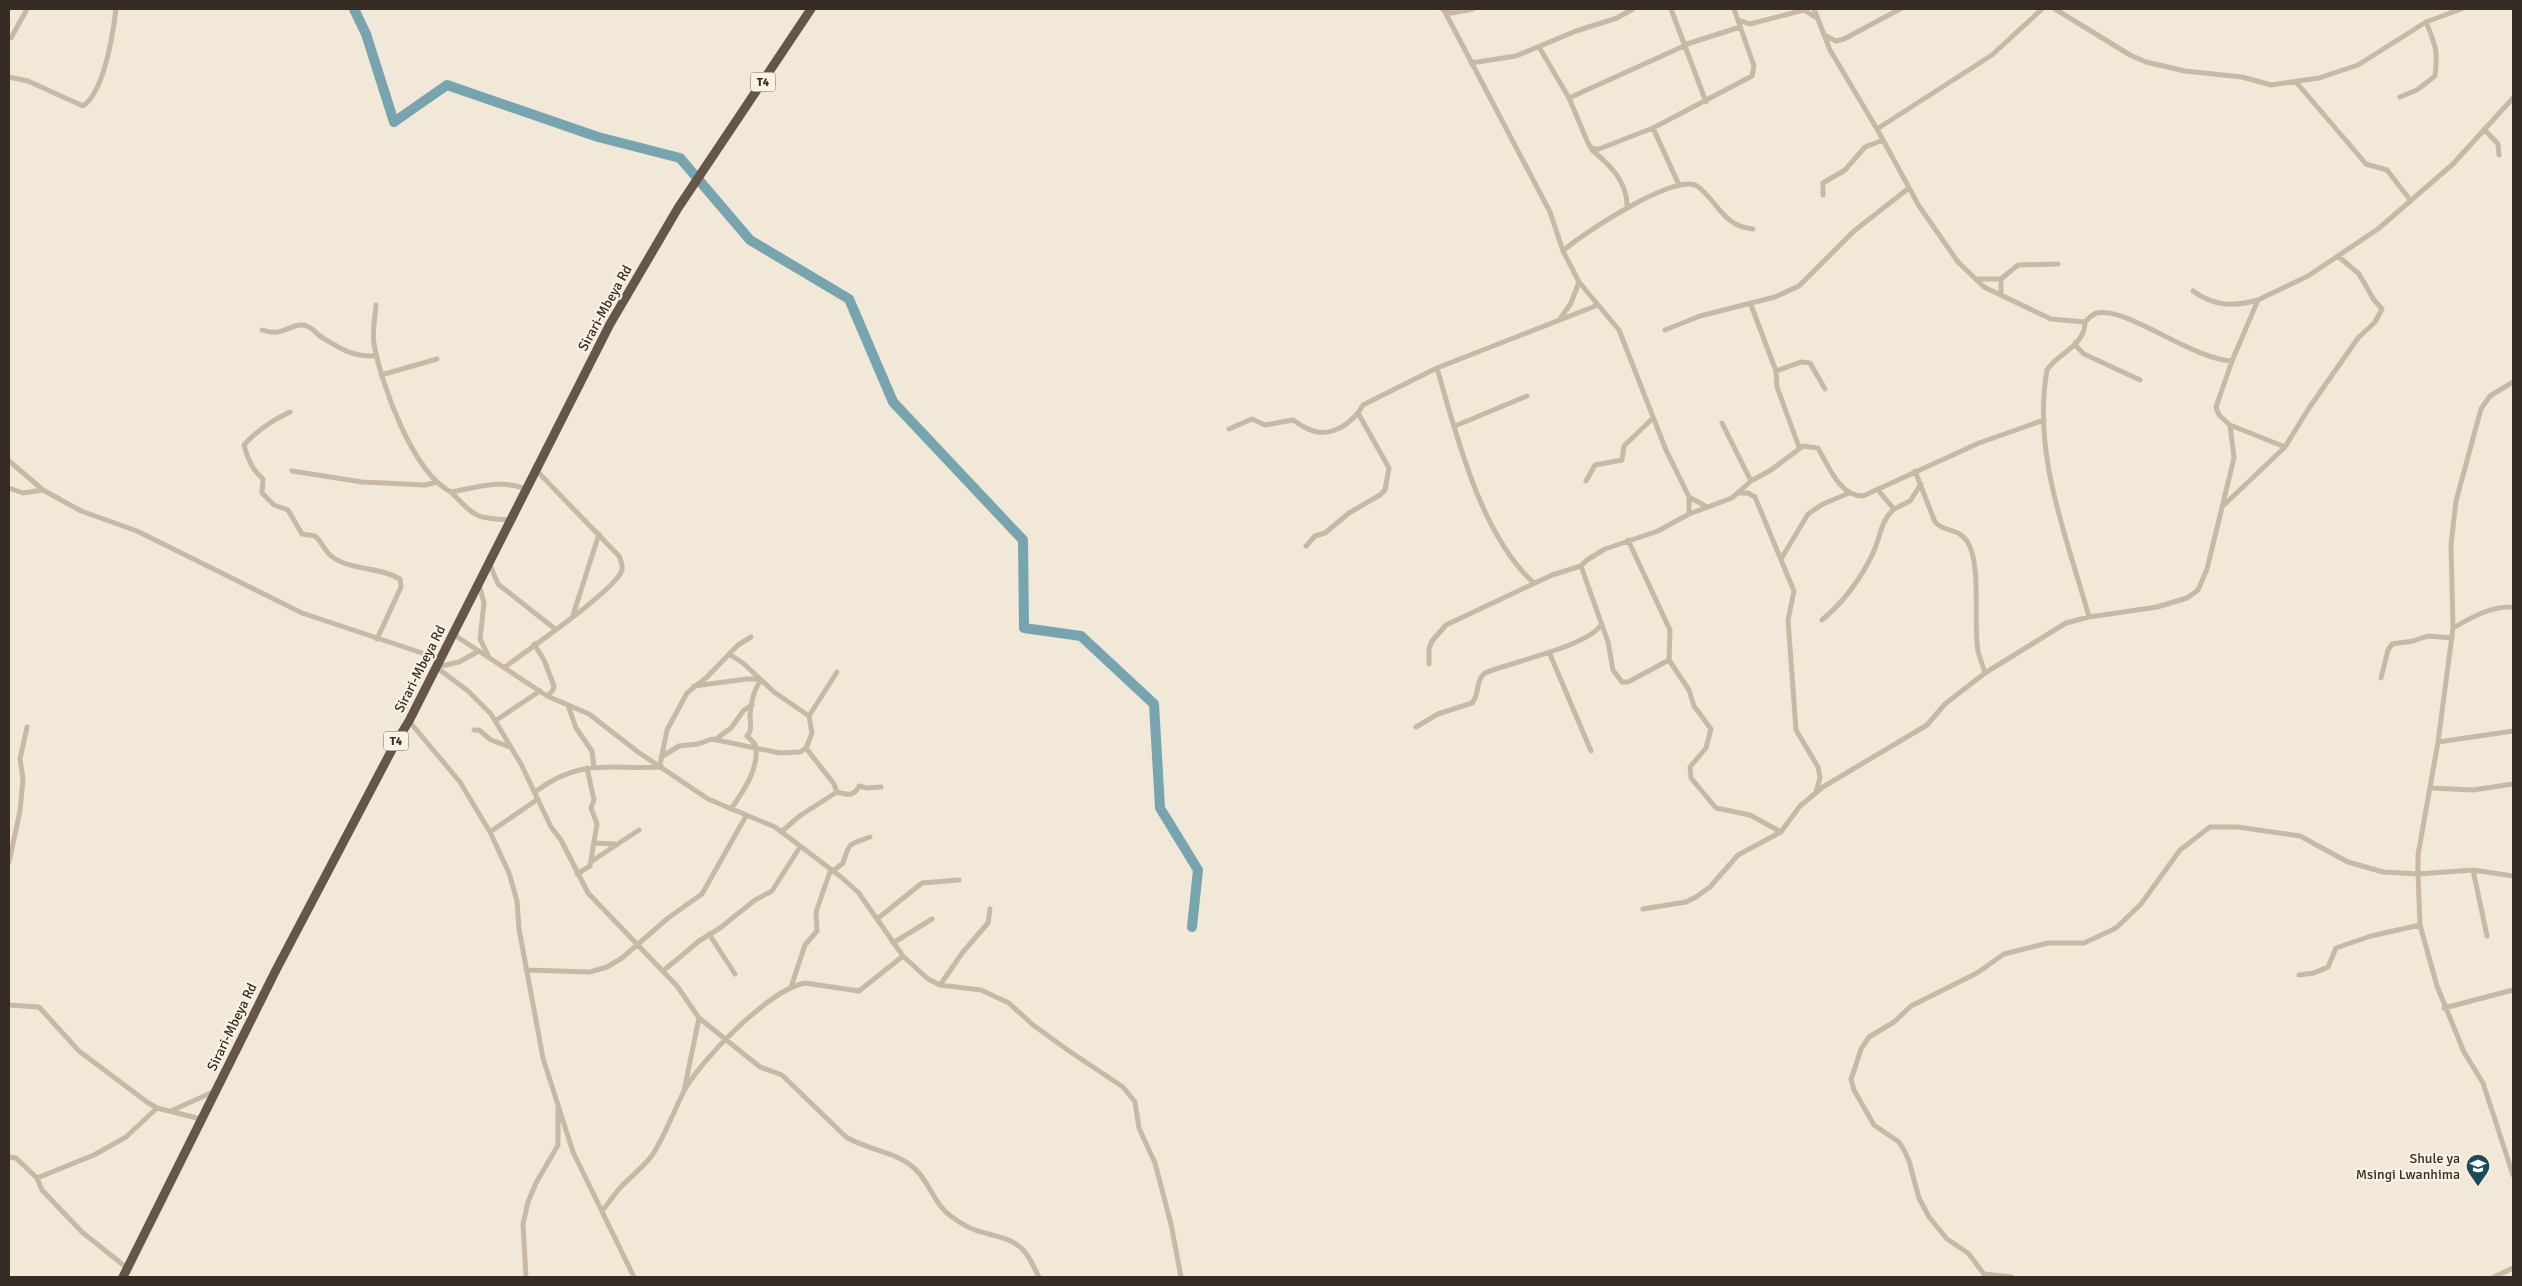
<svg xmlns="http://www.w3.org/2000/svg" width="2522" height="1286" font-family="Signika,sans-serif">
  <style>
    .lines { fill: none; stroke-linecap: round; stroke-linejoin: round }
    .river { stroke: #76a5af; stroke-width: 10 }
    .minor { stroke: #c9b9a3; stroke-width: 5 }
    .trunk { stroke: #665649; stroke-width: 9 }
    .labels { text-anchor: middle; dominant-baseline: central; stroke-width: 4.5; stroke-linejoin: round; paint-order: stroke }
    .shield { fill: #f9f2e3; stroke: #6f675e; stroke-width: 1 }
    .shield-label { font-size: 12px; font-weight: bold; fill: #342c25 }
    .street-label { font-size: 14px; fill: #342c25; stroke: #f9f2e3 }
    .poi-label { font-size: 14px; fill: #342c25; stroke: #f9f2e3; text-anchor: end }
  </style>
  <rect width="100%" height="100%" fill="#f1e8d7"/>
  <g class="lines">
    <path class="river" d="M354,9L366,34L394,122L447,85L598,137L680,158L750,240L849,299L893,402L1023,540L1024,628L1081,636L1154,704L1160,808L1198,870L1192,927"/>
    <path class="minor" d="M1442,9L1452,13L1473,9
      M1671,9L1706,102
      M1814,9L1830,50L1877,129L1919,206L1958,262L1984,287L2051,319L2085,322C2089,318 2092,314 2097,313C2128,307 2191,359 2232,361
      M2055,9L2130,55L2146,62L2185,71L2242,77L2271,85L2319,78L2358,65L2426,22L2461,9
      M1444,10L1550,212L1563,251L1579,282L1619,330L1666,450L1689,497V514
      M1738,20L1750,24L1804,10L1815,17
      M1824,35L1836,41L1844,39L1900,9
      M11,38L27,9
      M1684,45L1740,27
      M1539,47L1569,98L1588,143L1592,149H1599L1653,128L1752,76L1754,66L1734,9
      M1471,63L1516,56L1576,31L1617,18L1633,9
      M9,77L28,81L83,106C104,92 113,34 116,9
      M2296,82L2366,164L2387,170L2411,201
      M2400,97L2417,90L2435,76C2438,51 2436,46 2426,22
      M1569,98L1684,46
      M1653,128L1679,185
      M1877,129L1992,55L2042,9
      M2484,129L2498,144L2499,155
      M1592,150C1610,165 1628,182 1627,208
      M1823,195V183L1845,170L1865,147L1883,140
      M1563,251C1580,235 1676,172 1697,186C1717,200 1723,227 1753,229
      M1976,279H2001L2018,265L2058,264
      M2193,291C2213,306 2234,307 2258,300
      M2001,294V279
      M376,305C375,318 372,332 374,344C381,384 413,473 451,492C480,487 499,479 527,489
      M1751,305L1776,371L1777,387L1799,447
      M1560,319L1571,303L1579,282
      M2085,322C2085,347 2056,354 2047,370C2032,455 2067,537 2089,617
      M262,330C286,338 290,321 307,326C313,328 317,335 323,338C343,350 353,357 377,356
      M1665,330L1700,316L1775,297L1799,286L1854,231L1909,188
      M2076,342V346L2084,354L2140,380
      M1437,368C1456,434 1481,536 1534,583
      M1776,371L1801,362L1810,363L1825,389
      M381,375L437,359
      M2513,382L2490,396L2481,409L2456,501L2451,545L2453,628L2438,742L2418,855V874L2420,925L2437,986L2464,1052L2483,1083L2513,1175
      M290,412C271,421 257,430 244,445C247,457 253,471 263,479L262,493L274,505L288,510L302,534L315,536C321,541 324,549 330,555C348,571 379,566 400,579L401,587L377,639
      M1722,423L1751,481
      M1455,426L1527,396
      M1229,429L1252,419L1265,425L1293,420C1298,423 1301,426 1306,428C1326,439 1345,428 1358,413
      M2285,447L2230,425L2219,415L2216,407L2232,361L2258,300L2308,276L2378,229L2453,164L2513,98
      M9,461L43,490L81,511L137,531L302,613L440,659
      M292,471L362,482L425,485L437,482
      M1915,471L1935,522C1943,532 1957,527 1967,541C1982,564 1973,622 1978,651C1980,659 1983,666 1985,673
      M1586,481L1595,465L1622,460L1624,446L1653,418
      M9,488L23,493L43,490
      M1878,490L1894,509L1910,501L1921,484
      M451,492C477,518 474,518 511,520
      M1739,493H1748L1755,497L1794,591L1788,620L1796,730L1818,767L1820,778L1816,792
      M1689,497L1707,507
      M2224,505L2285,447L2309,408L2358,338L2375,322L2382,309L2374,300L2359,274L2338,256
      M1628,540L1670,630L1669,660L1689,690L1694,706L1711,729L1706,748L1690,767L1691,778L1716,808L1750,815L1781,832
      M1306,546L1315,536L1325,533L1349,513L1380,495L1385,490L1389,468L1358,413L1363,405L1437,368L1598,305
      M1781,559L1808,514L1823,504L1849,493
      M490,565L498,584L555,629
      M1581,566L1608,642L1613,670L1622,682H1628L1669,660
      M479,584L484,603L480,639L488,655
      M573,615L599,534
      M1822,620C1843,603 1862,577 1873,553C1881,537 1880,521 1894,509
      M2453,628C2472,617 2491,606 2513,607
      M453,634L547,696L589,714L638,752L708,799L775,827L841,877L858,892L903,956L928,979L940,985L981,990L1009,1003L1033,1025L1069,1051L1123,1087L1135,1102L1139,1128L1155,1163L1171,1224L1181,1277
      M534,644L544,660L554,686L553,690L547,696
      M1549,652L1591,751
      M729,654L743,663L774,692L809,716
      M1429,664V649L1432,641L1446,625L1552,575L1581,566L1587,560L1605,549L1658,531L1689,514L1732,498L1751,481L1771,470L1803,446L1818,448C1828,465 1840,497 1863,496L1979,443L2044,420
      M436,667L468,691L491,714L521,764L551,827L561,840L588,893L677,986L699,1018L760,1067L782,1075L846,1137C869,1151 899,1151 918,1172C931,1186 935,1205 952,1217C959,1222 967,1227 975,1230C992,1236 1012,1237 1024,1251C1031,1259 1034,1268 1039,1277
      M437,667L459,662L479,651
      M505,667C527,650 616,590 622,570C623,565 621,561 619,556L535,469
      M2381,678L2388,650L2392,644L2413,641L2428,636L2452,638
      M694,686L747,679H760
      M568,705L576,728L592,751L594,768
      M409,721L460,782L490,832L509,873L517,901L519,929L543,1058L573,1152L634,1277
      M495,721L540,691
      M1416,727L1438,714L1472,703C1480,694 1475,681 1485,673C1511,662 1588,646 1601,625
      M474,730H479L491,740L510,747
      M716,739L731,728L744,710L752,705
      M2438,742L2513,731
      M661,757L679,746L698,744L712,739L780,753L800,752L806,748
      M660,765L667,730L687,693L707,677L738,645L751,637
      M2431,788L2473,790L2513,784
      M535,792C582,757 609,770 662,767
      M837,792C847,795 854,797 859,786L867,788L881,787
      M731,809C743,792 761,766 755,744L747,736C753,729 750,724 750,716C750,705 754,689 761,680
      M490,832L538,799
      M781,832L801,815L837,792L834,784L806,748L812,733L809,716L837,672
      M595,843L615,844
      M592,861L639,830
      M9,862L20,811L23,779L20,759L27,727
      M2473,870L2487,936
      M833,871L843,863C850,842 847,845 870,837
      M577,874L590,866L597,824L591,808L594,800L587,768
      M1643,909L1686,902L1696,897L1710,887L1738,855L1781,832L1800,806L1823,787L1927,725L1945,704L1985,673L2066,623L2089,617L2157,607L2187,598L2198,590L2207,569L2234,458L2230,425
      M877,919L922,883L959,880
      M709,934L735,974
      M893,943L932,919
      M526,970L590,972L607,967L622,958L668,918L702,894L746,816
      M663,971L699,941L720,928L755,900L772,891L800,847
      M2299,975L2314,973L2328,967L2336,948L2371,936L2420,925
      M940,985L963,952L988,923L990,909
      M791,987L805,945L817,931L816,912L831,869
      M9,1005L39,1007L79,1051L147,1102L157,1108L201,1119
      M2444,1008L2513,990
      M684,1091L699,1018
      M173,1110L213,1092
      M9,1157L16,1158L37,1178L42,1190L82,1232L127,1268
      M37,1178L94,1155L126,1137L157,1108
      M602,1211C609,1203 614,1194 621,1187C631,1176 644,1167 653,1154C665,1135 673,1113 683,1093C699,1061 770,989 805,983L859,991L903,956
      M526,1277L523,1224L528,1202L536,1183L558,1145V1109
      M2012,1277L1984,1274L1968,1253L1947,1239L1929,1217L1919,1198L1909,1161L1904,1150L1899,1142L1874,1125L1854,1090L1851,1079L1854,1071L1861,1049L1869,1037L1894,1022L1911,1006L1977,973L2004,954L2048,943H2084L2116,928L2141,904L2180,850L2210,827H2238L2300,836L2348,862L2383,872L2418,874L2473,870L2513,876
      M2494,1277L2513,1268"/>
    <path class="trunk" d="M123,1277L276,970L396,742L409,721L610,324L678,208L811,9"/>
  </g>
  <defs>
    <symbol id="school-pin" viewBox="-11 -11 22 30"><path d="M0 17L-7.5 6A9.5 9.5 0 1 1 7.5 6Z" fill="#1b4b56" stroke="#f9f2e3"/><path d="M0-5L7-2L0 1L-7-2ZM-4 1L0 2.5L4 1V4Q0 6-4 4Z" fill="#fff"/></symbol>
  </defs>
  <g fill-rule="evenodd">
    <use href="#school-pin" x="2464" y="1152" width="28" height="38"/>
  </g>
  <g class="labels">
    <g class="shield">
      <rect x="750.5" y="72.5" width="25" height="19" rx="4"/>
      <rect x="383.5" y="731.5" width="25" height="19" rx="4"/>
    </g>
    <g class="shield-label">
      <text x="763" y="82">T4</text>
      <text x="396" y="741">T4</text>
    </g>
    <g class="street-label">
      <text transform="translate(605 308) rotate(-61)">Sirari-Mbeya Rd</text>
      <text transform="translate(420 669) rotate(-63)">Sirari-Mbeya Rd</text>
      <text transform="translate(232 1027) rotate(-64)">Sirari-Mbeya Rd</text>
    </g>
    <g class="poi-label">
      <text x="2460" y="1158">Shule ya<tspan x="2460" dy="16">Msingi Lwanhima</tspan></text>
    </g>
  </g>
  <rect width="2522" height="1286" fill="none" stroke="#342c25" stroke-width="20"/>
</svg>
